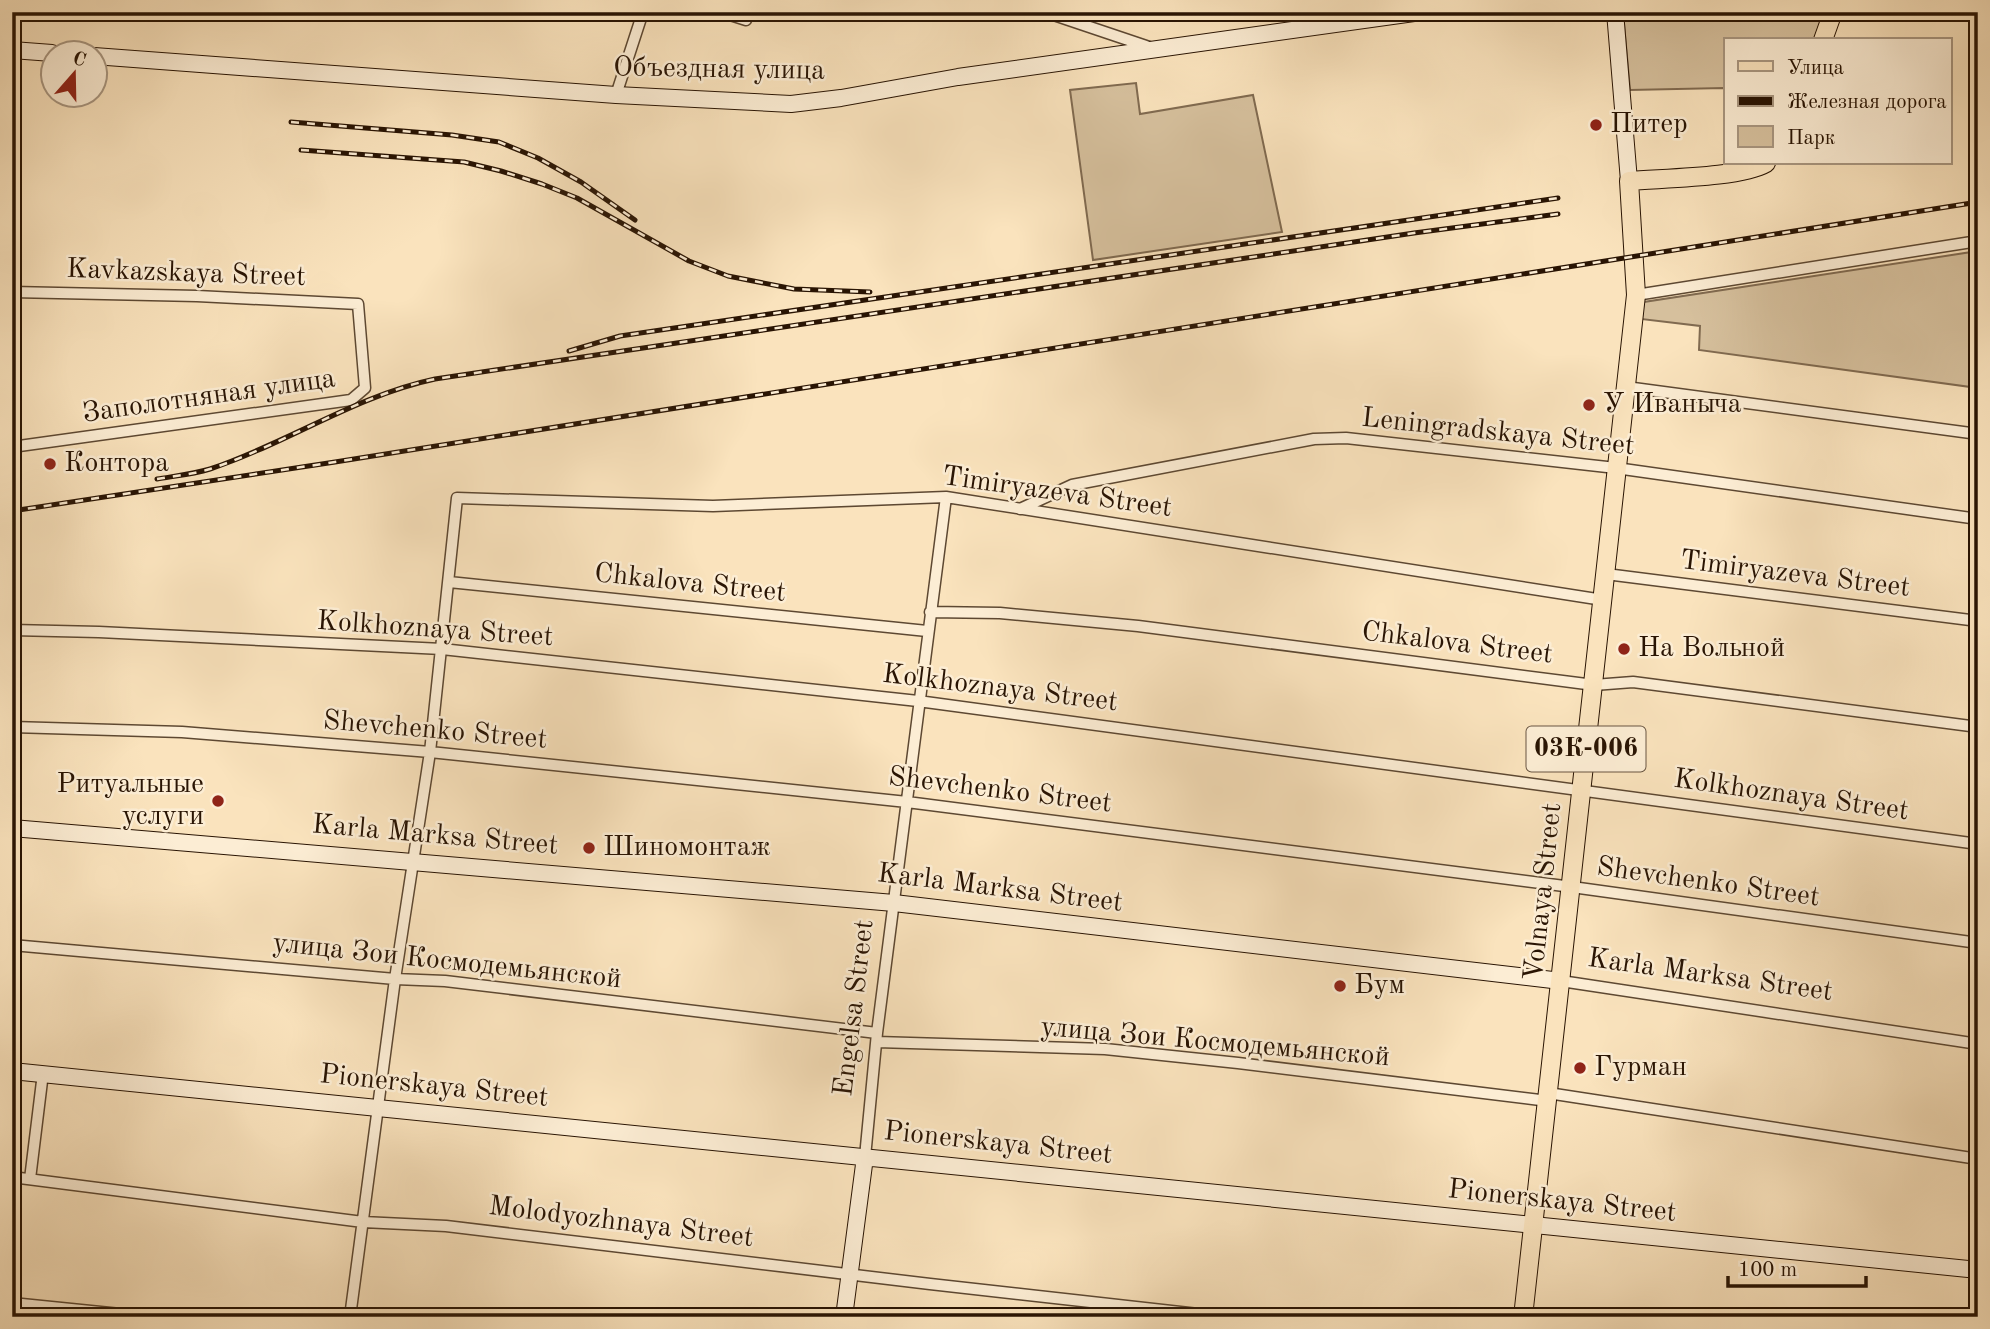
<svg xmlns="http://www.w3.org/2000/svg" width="1990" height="1329" font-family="'Old Standard TT',serif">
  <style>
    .green { fill: #d6c09d; stroke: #806a50; stroke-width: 2 }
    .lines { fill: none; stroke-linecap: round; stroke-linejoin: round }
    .street-casing { stroke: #5d4832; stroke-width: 13 }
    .secondary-casing { stroke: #291403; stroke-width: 18 }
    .primary-casing { stroke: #291403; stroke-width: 20 }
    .street { stroke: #fcedd4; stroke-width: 10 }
    .secondary { stroke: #fcedd4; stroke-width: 16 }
    .primary { stroke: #fae3bd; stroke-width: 18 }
    .rail-casing { stroke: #291403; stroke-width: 5 }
    .rail { stroke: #fcedd4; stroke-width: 2.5; stroke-dasharray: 8; stroke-linecap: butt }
    .poi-dot { fill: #8f2418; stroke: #fcedd4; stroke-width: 2.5 }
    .labels { text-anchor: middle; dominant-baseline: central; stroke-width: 5; stroke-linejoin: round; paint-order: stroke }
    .shield { fill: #fcedd4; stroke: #685542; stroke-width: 2 }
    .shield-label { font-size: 26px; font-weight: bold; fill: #291403 }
    .street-label { font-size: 28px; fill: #291403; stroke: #fcedd4 }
    .poi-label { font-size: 28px; fill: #291403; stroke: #fcedd4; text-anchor: start }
  </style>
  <rect width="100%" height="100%" fill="#fae3bd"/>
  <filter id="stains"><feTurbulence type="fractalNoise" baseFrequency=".00286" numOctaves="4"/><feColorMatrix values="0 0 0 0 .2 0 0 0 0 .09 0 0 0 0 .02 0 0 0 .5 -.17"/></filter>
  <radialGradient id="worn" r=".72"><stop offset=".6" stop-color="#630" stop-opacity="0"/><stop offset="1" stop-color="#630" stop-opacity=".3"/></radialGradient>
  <path class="green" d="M1623,12H1824L1814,40H1726V95L1724,88L1630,90Z
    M1136,83L1140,114L1253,95L1282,232L1093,260L1070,90Z
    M1978,251V388L1699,350L1700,326L1641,319L1644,302Z"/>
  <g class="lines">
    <defs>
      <path id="street" d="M721,12L746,20
        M1045,12L1152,48
        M1300,30L1304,12
        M616,95L643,12
        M12,292L197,296L358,304L365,388L351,400L12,447
        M1636,295L1978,241
        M1626,387L1978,434
        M1020,509L1072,485L1314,439L1346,438L1616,468L1978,519
        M1606,574L1978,621
        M449,582L927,631
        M930,612L1000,613L1138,626L1594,685L1633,682L1978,727
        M12,630L99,632L442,649L918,701L1978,844
        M12,727L182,732L430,752L907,802L1572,887L1978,943
        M12,945L395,979L445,981L877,1033
        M1561,981L1978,1044
        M877,1042L1105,1049L1238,1063L1548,1101
        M1548,1093L1978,1159
        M865,1157L877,1033L946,497
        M12,1177L363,1222L446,1226L930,1284L1225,1317
        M30,1179L43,1073
        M12,1303L150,1317
        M350,1317L395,979L430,752L457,498L713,506L946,497L1603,600"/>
      <path id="secondary" d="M1615,12L1629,181
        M12,50L52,53
        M94,56L616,95L791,104L841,98L958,77L1421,12
        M12,828L894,903L1561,981
        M12,1071L1978,1270
        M844,1317L865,1157"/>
      <path id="primary" d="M1823,40L1833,12
        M1523,1317L1636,295L1629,181C1662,178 1740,178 1766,163"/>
    </defs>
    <use href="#street" class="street-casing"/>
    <use href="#secondary" class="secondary-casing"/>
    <use href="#primary" class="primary-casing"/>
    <use href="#street" class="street"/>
    <use href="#secondary" class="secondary"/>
    <use href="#primary" class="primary"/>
    <defs>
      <path id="rail" d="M291,122L452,135L499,142L538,158L581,182L635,220
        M301,150L464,162L501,171L542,184L577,198L689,261L728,276L794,289L870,292
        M569,351L620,336L1558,198
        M157,479C175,476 194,474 210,469C288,443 355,396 435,379L1414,233L1558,214
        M12,511L335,462L1978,202"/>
    </defs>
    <use href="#rail" class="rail-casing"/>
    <use href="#rail" class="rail"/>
  </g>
  <g class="poi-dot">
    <circle cx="1596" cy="125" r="7"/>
    <circle cx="1589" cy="405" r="7"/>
    <circle cx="50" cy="464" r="7"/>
    <circle cx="1624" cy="649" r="7"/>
    <circle cx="218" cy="801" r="7"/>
    <circle cx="589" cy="848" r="7"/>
    <circle cx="1340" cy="986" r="7"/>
    <circle cx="1580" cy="1068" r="7"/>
  </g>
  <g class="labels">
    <rect class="shield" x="1526.5" y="726.5" width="119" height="45" rx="5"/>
    <g class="shield-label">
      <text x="1586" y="749">03К-006</text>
    </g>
    <g class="street-label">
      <text transform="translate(719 70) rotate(1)">Объездная улица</text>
      <text transform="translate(186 274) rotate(2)">Kavkazskaya Street</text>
      <text transform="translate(209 397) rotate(-8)">Заполотняная улица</text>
      <text transform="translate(1498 433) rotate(6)">Leningradskaya Street</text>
      <text transform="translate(1057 493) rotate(8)">Timiryazeva Street</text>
      <text transform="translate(1795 575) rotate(7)">Timiryazeva Street</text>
      <text transform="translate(690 584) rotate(6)">Chkalova Street</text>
      <text transform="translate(435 630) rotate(4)">Kolkhoznaya Street</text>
      <text transform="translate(1457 644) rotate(7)">Chkalova Street</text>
      <text transform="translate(1000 689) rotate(7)">Kolkhoznaya Street</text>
      <text transform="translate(435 731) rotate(5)">Shevchenko Street</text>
      <text transform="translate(1000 791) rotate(7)">Shevchenko Street</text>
      <text transform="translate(1791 796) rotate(8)">Kolkhoznaya Street</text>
      <text transform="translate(435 836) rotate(5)">Karla Marksa Street</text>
      <text transform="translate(1708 883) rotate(8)">Shevchenko Street</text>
      <text transform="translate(1000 889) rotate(7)">Karla Marksa Street</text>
      <text transform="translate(1544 892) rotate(-84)">Volnaya Street</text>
      <text transform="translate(447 962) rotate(6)">улица Зои Космодемьянской</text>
      <text transform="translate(1710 976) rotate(8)">Karla Marksa Street</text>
      <text transform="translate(855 1008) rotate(-83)">Engelsa Street</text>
      <text transform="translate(1215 1043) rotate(5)">улица Зои Космодемьянской</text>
      <text transform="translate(434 1087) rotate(6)">Pionerskaya Street</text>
      <text transform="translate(998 1144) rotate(6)">Pionerskaya Street</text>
      <text transform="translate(1562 1202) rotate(6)">Pionerskaya Street</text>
      <text transform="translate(621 1223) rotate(7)">Molodyozhnaya Street</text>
    </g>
    <g class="poi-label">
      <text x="1610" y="125">Питер</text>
      <text x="1603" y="405">У Иваныча</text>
      <text x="64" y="464">Контора</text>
      <text x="1638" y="649">На Вольной</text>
      <text x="204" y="785" text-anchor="end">Ритуальные<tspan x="204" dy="32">услуги</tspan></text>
      <text x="603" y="848">Шиномонтаж</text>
      <text x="1354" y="986">Бум</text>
      <text x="1594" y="1068">Гурман</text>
    </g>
  </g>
  <rect width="1990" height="1329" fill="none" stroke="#fae3bd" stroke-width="42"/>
  <rect x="14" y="14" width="1962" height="1301" fill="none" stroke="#291403" stroke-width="3.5"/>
  <rect x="21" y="21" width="1948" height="1287" fill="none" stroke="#291403" stroke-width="2"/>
  <rect x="1724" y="38" width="228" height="126" fill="#fcedd4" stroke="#a89680" stroke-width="2"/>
  <rect x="1738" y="61" width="35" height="10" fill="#fae3bd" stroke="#a89680" stroke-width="2"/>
  <text x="1787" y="74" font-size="21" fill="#291403">Улица</text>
  <rect x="1738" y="96" width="35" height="10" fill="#291403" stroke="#a89680" stroke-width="2"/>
  <text x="1787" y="108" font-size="21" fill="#291403">Железная дорога</text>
  <rect x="1738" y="126" width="35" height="21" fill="#d6c09d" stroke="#a89680" stroke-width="2"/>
  <text x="1787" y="144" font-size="21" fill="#291403">Парк</text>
  <g transform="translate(74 74) rotate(20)"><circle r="33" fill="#fcedd4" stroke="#a89680" stroke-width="2"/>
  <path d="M0-5L12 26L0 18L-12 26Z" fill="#8f2418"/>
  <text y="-10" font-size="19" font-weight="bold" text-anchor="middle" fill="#291403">С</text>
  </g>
  <path d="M1728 1276v10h138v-10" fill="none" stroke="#291403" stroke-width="3.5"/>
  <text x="1738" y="1276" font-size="21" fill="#291403" stroke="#fcedd4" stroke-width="5" paint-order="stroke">100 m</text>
  <rect width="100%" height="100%" filter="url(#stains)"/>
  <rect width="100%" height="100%" fill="url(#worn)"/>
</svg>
